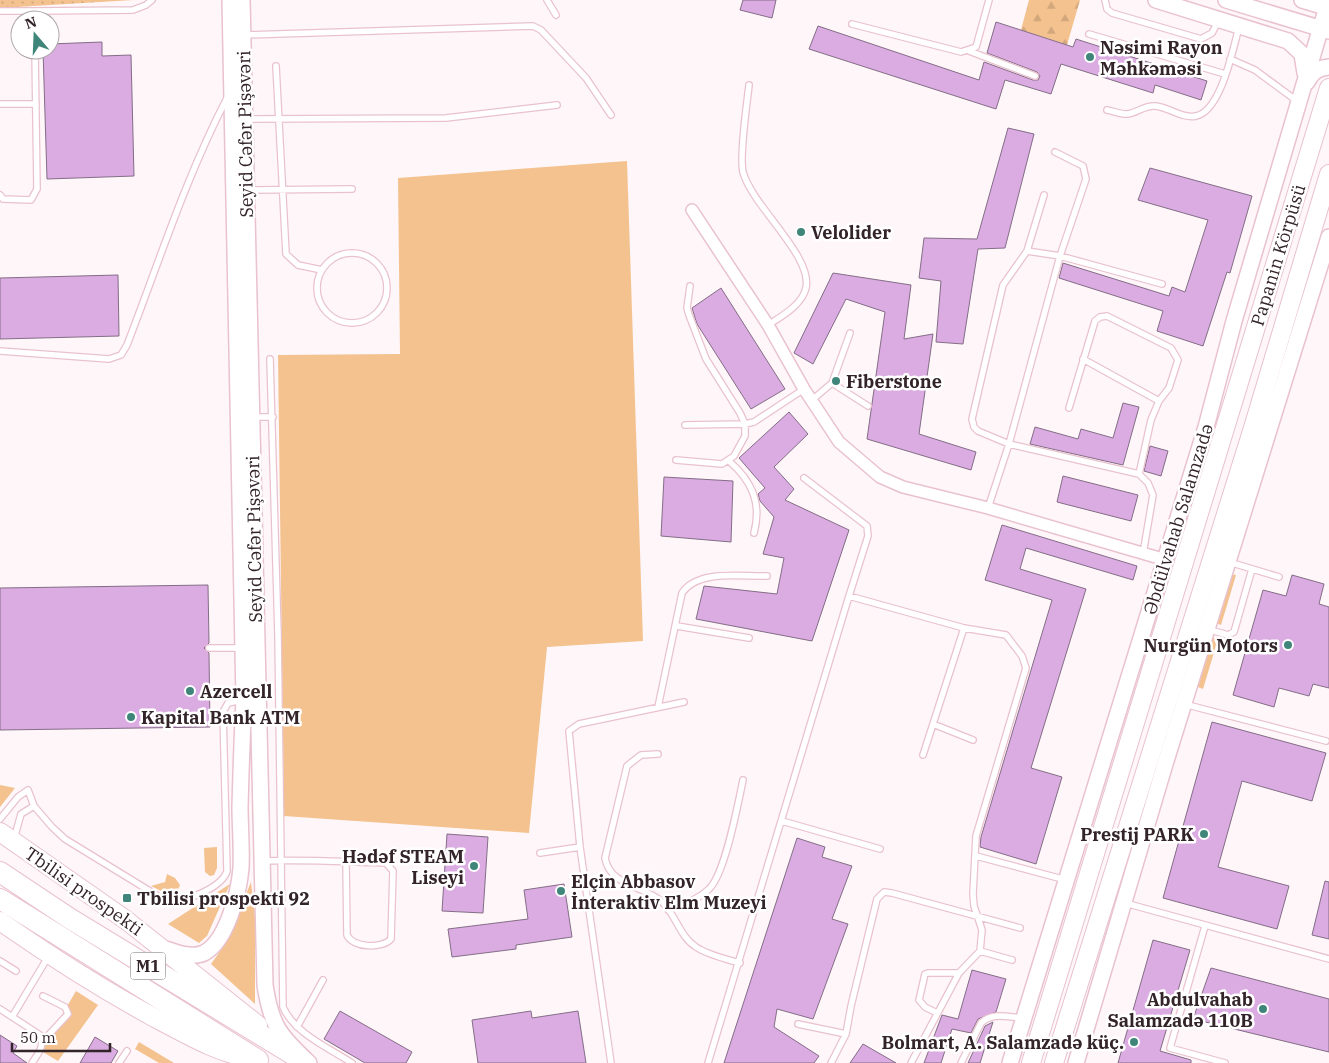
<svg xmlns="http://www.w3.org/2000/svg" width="1329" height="1063" font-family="'IBM Plex Serif',serif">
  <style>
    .grass { fill: #f4c28f }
    .forest { fill: url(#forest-firs) }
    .park { fill: url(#park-dots) }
    .building { fill: #daace1; stroke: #846d87 }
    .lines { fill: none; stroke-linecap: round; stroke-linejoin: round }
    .lane-casing { stroke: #e9c2ce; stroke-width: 8 }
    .street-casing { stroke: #e9c2ce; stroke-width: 14 }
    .secondary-casing { stroke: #e9c2ce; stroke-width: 18 }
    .primary-casing { stroke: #e9c2ce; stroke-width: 20 }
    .highway-casing { stroke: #e9c2ce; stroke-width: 22 }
    .lane { stroke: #fff; stroke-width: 5.5 }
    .street { stroke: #fff; stroke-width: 11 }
    .secondary { stroke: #fff; stroke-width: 15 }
    .primary { stroke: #fff; stroke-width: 18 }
    .highway { stroke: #fff; stroke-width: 20 }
    .poi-dot { fill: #40857a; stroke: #fff; stroke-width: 2 }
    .labels { text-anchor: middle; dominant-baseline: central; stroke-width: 5; stroke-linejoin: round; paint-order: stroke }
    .shield { fill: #fff; stroke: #706669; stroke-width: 1 }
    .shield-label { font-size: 16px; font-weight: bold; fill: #332429 }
    .poi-label { font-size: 18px; font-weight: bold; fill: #332429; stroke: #fff; text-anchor: start }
    .street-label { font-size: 18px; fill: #332429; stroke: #fff }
  </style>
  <defs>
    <pattern id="forest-firs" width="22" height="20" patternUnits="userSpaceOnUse" patternTransform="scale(1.25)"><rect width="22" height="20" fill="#f4c28f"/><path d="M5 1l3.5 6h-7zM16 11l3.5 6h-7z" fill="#d2a77b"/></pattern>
    <pattern id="park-dots" width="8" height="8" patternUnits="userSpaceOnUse" patternTransform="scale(1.25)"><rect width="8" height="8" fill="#f4c28f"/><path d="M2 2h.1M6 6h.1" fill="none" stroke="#d2a77b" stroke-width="1.8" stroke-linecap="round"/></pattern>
  </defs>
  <rect width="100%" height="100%" fill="#fef6f8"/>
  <path class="grass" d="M627,161L643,641L547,647L529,833L284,816L278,355L400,354L398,178Z
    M1231,574L1236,575L1221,625L1216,623Z
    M1213,638L1218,639L1203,689L1198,687Z
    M0,785L15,788L0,807Z
    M217,847V868L214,875L210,876L205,872L204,848Z
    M167,874L175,878L180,885L177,892L169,895L151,886L165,882Z
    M251,882L255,917V1004L211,964L226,943Z
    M230,884L207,936L199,943L168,924Z
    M76,991L98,1005L58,1061L41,1051Z
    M139,1042L174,1063H159L135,1049Z"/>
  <path class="forest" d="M1029,0H1080L1067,45L1021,30Z"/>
  <path class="park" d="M0,0H133L0,8Z"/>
  <path class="building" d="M743,0H776L772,18L740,10Z
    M996,22L1073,47L1076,39L1207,81L1201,100L1155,85L1153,93L1061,64L1051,94L1005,80L996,109L809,49L818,26L979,80L984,62L1033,80H1038L1040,76L1037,72L987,53Z
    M102,42V56L131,55L134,176L47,179L43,50H50V44Z
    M1008,128L1034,134L1005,248L978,249L963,344L936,342L941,281L919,278L924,238L977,239Z
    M1150,168L1252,196L1230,273L1227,272L1203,346L1157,331L1163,311L1059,278L1063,263L1169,296L1172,287L1185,292L1208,220L1138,200Z
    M833,273L911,285L904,339L933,334L919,434L976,452L971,470L867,439L885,312L846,299L813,364L794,353Z
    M118,275L119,336L0,339V278Z
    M721,288L785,389L751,409L697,324L692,308Z
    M1123,403L1139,407L1123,465L1030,444L1035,427L1078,439L1081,429L1113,438Z
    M789,412L808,434L774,467L794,489L785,500L849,530L812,641L696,619L704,586L777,594L784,558L763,554L774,517L760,501L758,494L765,488L739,458Z
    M1150,446L1168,451L1161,476L1144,471Z
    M1063,476L1138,495L1131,521L1057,502Z
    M664,477L733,481L731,542L661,536Z
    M1002,525L1137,566L1133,580L1026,548L1020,569L1086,589L1031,768L1062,777L1036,864L980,847L981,837L1052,600L985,580Z
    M1292,575L1324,584L1319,604L1329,607V688L1313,684L1309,696L1279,688L1274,707L1233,695L1263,590L1286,596Z
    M208,585L209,643L204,648L209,653L210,727L0,730V588Z
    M1212,722L1326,753L1312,801L1242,781L1218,867L1289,886L1277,929L1163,898Z
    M447,834L488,837L483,913L442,911Z
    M797,838L825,847L822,857L852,866L832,919L848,924L813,1019L777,1009L774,1027L819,1056L814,1063H724Z
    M1325,881L1329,882V939L1312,935Z
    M564,884L572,937L516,945V949L452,957L448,929L528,919L524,890Z
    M1153,940L1190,950L1160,1051L1191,1060V1063H1118Z
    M1211,968L1329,999V1052L1193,1019Z
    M972,970L1006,979L996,1012L978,1019L971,1033L952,1029L941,1063H924L942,1015L958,1019Z
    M340,1011L412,1052L406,1063H365L324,1039Z
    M531,1011L532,1018L578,1011L586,1063H478L472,1020Z
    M993,1022L980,1063H968L985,1026Z
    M0,1035L17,1046L13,1053L27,1063H0Z
    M95,1037L118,1051L111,1063H80Z
    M863,1044L896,1063H850Z"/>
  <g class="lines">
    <defs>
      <path id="lane" d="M547,0L556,15
        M1105,0L1107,9L1112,13L1201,39L1212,33L1219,20
        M0,11H35V20
        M35,11L133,10L146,5L152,0
        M852,24L961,52L976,47L989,0
        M1089,34L1225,74
        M243,35L533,26L541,30L586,78L611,115
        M969,51L1035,76
        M1230,59L1255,70L1297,101
        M276,66L286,254L298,265L322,270
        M749,85C747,104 739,156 743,172C752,206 813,256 806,288C802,305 782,316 768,325
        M0,104H36
        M1107,110C1113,111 1120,114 1126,114C1136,114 1144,105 1155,106C1169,107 1182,119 1196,116C1221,111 1233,49 1239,27
        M245,119L446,118L557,105
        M248,190L352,189
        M0,195L3,199L31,200L37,189L35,50
        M1044,195L1027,251L1003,285L972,419L974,427L978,431L1009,444L1139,474L1151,420L1159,401L1169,388L1178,360L1171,348L1107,316L1100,317L1095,321L1069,408
        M1027,251L1060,256L1086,179L1083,166L1055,152
        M317 288a35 35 0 1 1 70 0a35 35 0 1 1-70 0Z
        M0,351L109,359L121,355L127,345C159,262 186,177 227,98
        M270,359L278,634L283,1007C294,1033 329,1048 352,1063
        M1083,359L1159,401
        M832,383L868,406
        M812,400L832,383L850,333
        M253,417H273
        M685,425L745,424L754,422L804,389
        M676,460L722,464L734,456L745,436V424L740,413L706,359L689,315L687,308L690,286
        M729,461C752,481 762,503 754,533
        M1139,474L1148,483L1153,495L1143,554
        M804,478L867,526L868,536L849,596
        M988,508L1009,444L1060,256L1162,284
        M1229,562L1279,577
        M677,626L749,638
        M1207,629L1228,635L1234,632L1252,569
        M209,648H243
        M1184,704L1326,741
        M658,707L682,593C698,569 742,577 767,576
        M933,724L973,740
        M658,754L641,755L627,766L605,858C610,886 642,885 661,901C676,914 679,936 696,947C708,955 726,959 740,963
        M923,755L964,628
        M0,819L18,797L28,790L34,806
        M782,821L880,849
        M14,839L21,814L34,806L52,827L65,839L166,901C182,904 222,888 227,871L223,712L228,703L243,700
        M540,853L580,847
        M976,856L1066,880
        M263,861C304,859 345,862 386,863L393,871L391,939C382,949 353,948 347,935L346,862
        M1125,903L1329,959
        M668,910C683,904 698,900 709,889C725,874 738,804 743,780
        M1205,926L1170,1048L1225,1063
        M980,951L1012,960
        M0,961L16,971
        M0,1009L40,1035C45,1046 38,1054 32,1063
        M937,1013L925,1007L919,1000L925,974L928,973H959
        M12,1017L48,957
        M798,1024L846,1034
        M297,1027L323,980
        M43,1041L68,1014L65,1007L43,996
        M119,1063L127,1051
        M611,1063L580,847L569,731L579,724L684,702
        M708,1063L849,596L964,628L1006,635L1022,656L1026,668L976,836L973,894L974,906L982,930L980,951L959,973L911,1063
        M831,1063L846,1034L851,1006L877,899L884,892L892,893L1020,928
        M961,1063L981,1023C992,1012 1007,1017 1022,1018"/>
      <path id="street" d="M692,210L768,325L804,389L839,442L880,477L903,487L988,508L1166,560"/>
      <path id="secondary" d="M242,0L265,985C271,1026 280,1036 309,1063
        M1156,0L1288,41L1302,54L1305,73
        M1226,0L1329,31
        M1302,0L1329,8
        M1307,82C1312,72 1318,68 1329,67
        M163,948C175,952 191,959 204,953C227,941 239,892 241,868C242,848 240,827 240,807C241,771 242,736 244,700L230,0
        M1010,1063L1206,427L1234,321L1329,0
        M1076,1063L1165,764L1329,237"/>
      <path id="primary" d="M0,832L126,920L258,1025
        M0,921C50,956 102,989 155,1018C186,1034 215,1052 249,1058
        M1031,1063L1329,88
        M1054,1063L1253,428L1329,174"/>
      <path id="highway" d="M0,872L69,918L297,1057
        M0,899L258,1060"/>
    </defs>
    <use href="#lane" class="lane-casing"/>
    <use href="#street" class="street-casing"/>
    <use href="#secondary" class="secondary-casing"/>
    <use href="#primary" class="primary-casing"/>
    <use href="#highway" class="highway-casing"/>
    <use href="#lane" class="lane"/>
    <use href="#street" class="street"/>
    <use href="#secondary" class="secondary"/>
    <use href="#primary" class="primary"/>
    <use href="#highway" class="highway"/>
  </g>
  <g class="poi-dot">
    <circle cx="1090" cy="57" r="5"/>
    <circle cx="801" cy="232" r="5"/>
    <circle cx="836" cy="381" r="5"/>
    <circle cx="1288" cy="645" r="5"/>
    <circle cx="190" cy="691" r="5"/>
    <circle cx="131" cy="717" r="5"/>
    <circle cx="1204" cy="834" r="5"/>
    <circle cx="474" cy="866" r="5"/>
    <circle cx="561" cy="891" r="5"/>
    <rect x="122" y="893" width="10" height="10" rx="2.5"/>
    <circle cx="1263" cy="1009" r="5"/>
    <circle cx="1134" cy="1042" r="5"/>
  </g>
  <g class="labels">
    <rect class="shield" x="130.5" y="952.5" width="35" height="27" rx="4"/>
    <g class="shield-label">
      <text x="148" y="966">M1</text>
    </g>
    <g class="poi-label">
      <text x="1100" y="47">Nəsimi Rayon<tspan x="1100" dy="21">Məhkəməsi</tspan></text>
      <text x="811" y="232">Velolider</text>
      <text x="846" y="381">Fiberstone</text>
      <text x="1278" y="645" text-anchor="end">Nurgün Motors</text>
      <text x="200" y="691">Azercell</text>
      <text x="141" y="717">Kapital Bank ATM</text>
      <text x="1194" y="834" text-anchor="end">Prestij PARK</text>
      <text x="464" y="856" text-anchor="end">Hədəf STEAM<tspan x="464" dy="21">Liseyi</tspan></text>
      <text x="571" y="881">Elçin Abbasov<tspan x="571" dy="21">İnteraktiv Elm Muzeyi</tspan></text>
      <text x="137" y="898">Tbilisi prospekti 92</text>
      <text x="1253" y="999" text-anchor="end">Abdulvahab<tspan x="1253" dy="21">Salamzadə 110B</tspan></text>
      <text x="1124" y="1042" text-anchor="end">Bolmart, A. Salamzadə küç.</text>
    </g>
    <g class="street-label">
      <text transform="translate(245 134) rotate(-91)">Seyid Cəfər Pişəvəri</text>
      <text transform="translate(1278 255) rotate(-73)">Papanin Körpüsü</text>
      <text transform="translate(1178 519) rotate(-73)">Əbdülvahab Salamzadə</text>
      <text transform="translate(254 539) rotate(-91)">Seyid Cəfər Pişəvəri</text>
      <text transform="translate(84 891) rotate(35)">Tbilisi prospekti</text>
    </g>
  </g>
  <g transform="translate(35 35) rotate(341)"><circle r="24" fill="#ffffff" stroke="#ada7a9"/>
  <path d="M0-4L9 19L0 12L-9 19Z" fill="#40857a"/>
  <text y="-8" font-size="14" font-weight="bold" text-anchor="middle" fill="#332429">N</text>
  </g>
  <path d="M12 1043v8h98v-8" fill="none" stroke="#332429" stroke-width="2.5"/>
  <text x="20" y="1043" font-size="15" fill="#332429" stroke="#ffffff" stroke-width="4" paint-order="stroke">50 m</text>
</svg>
